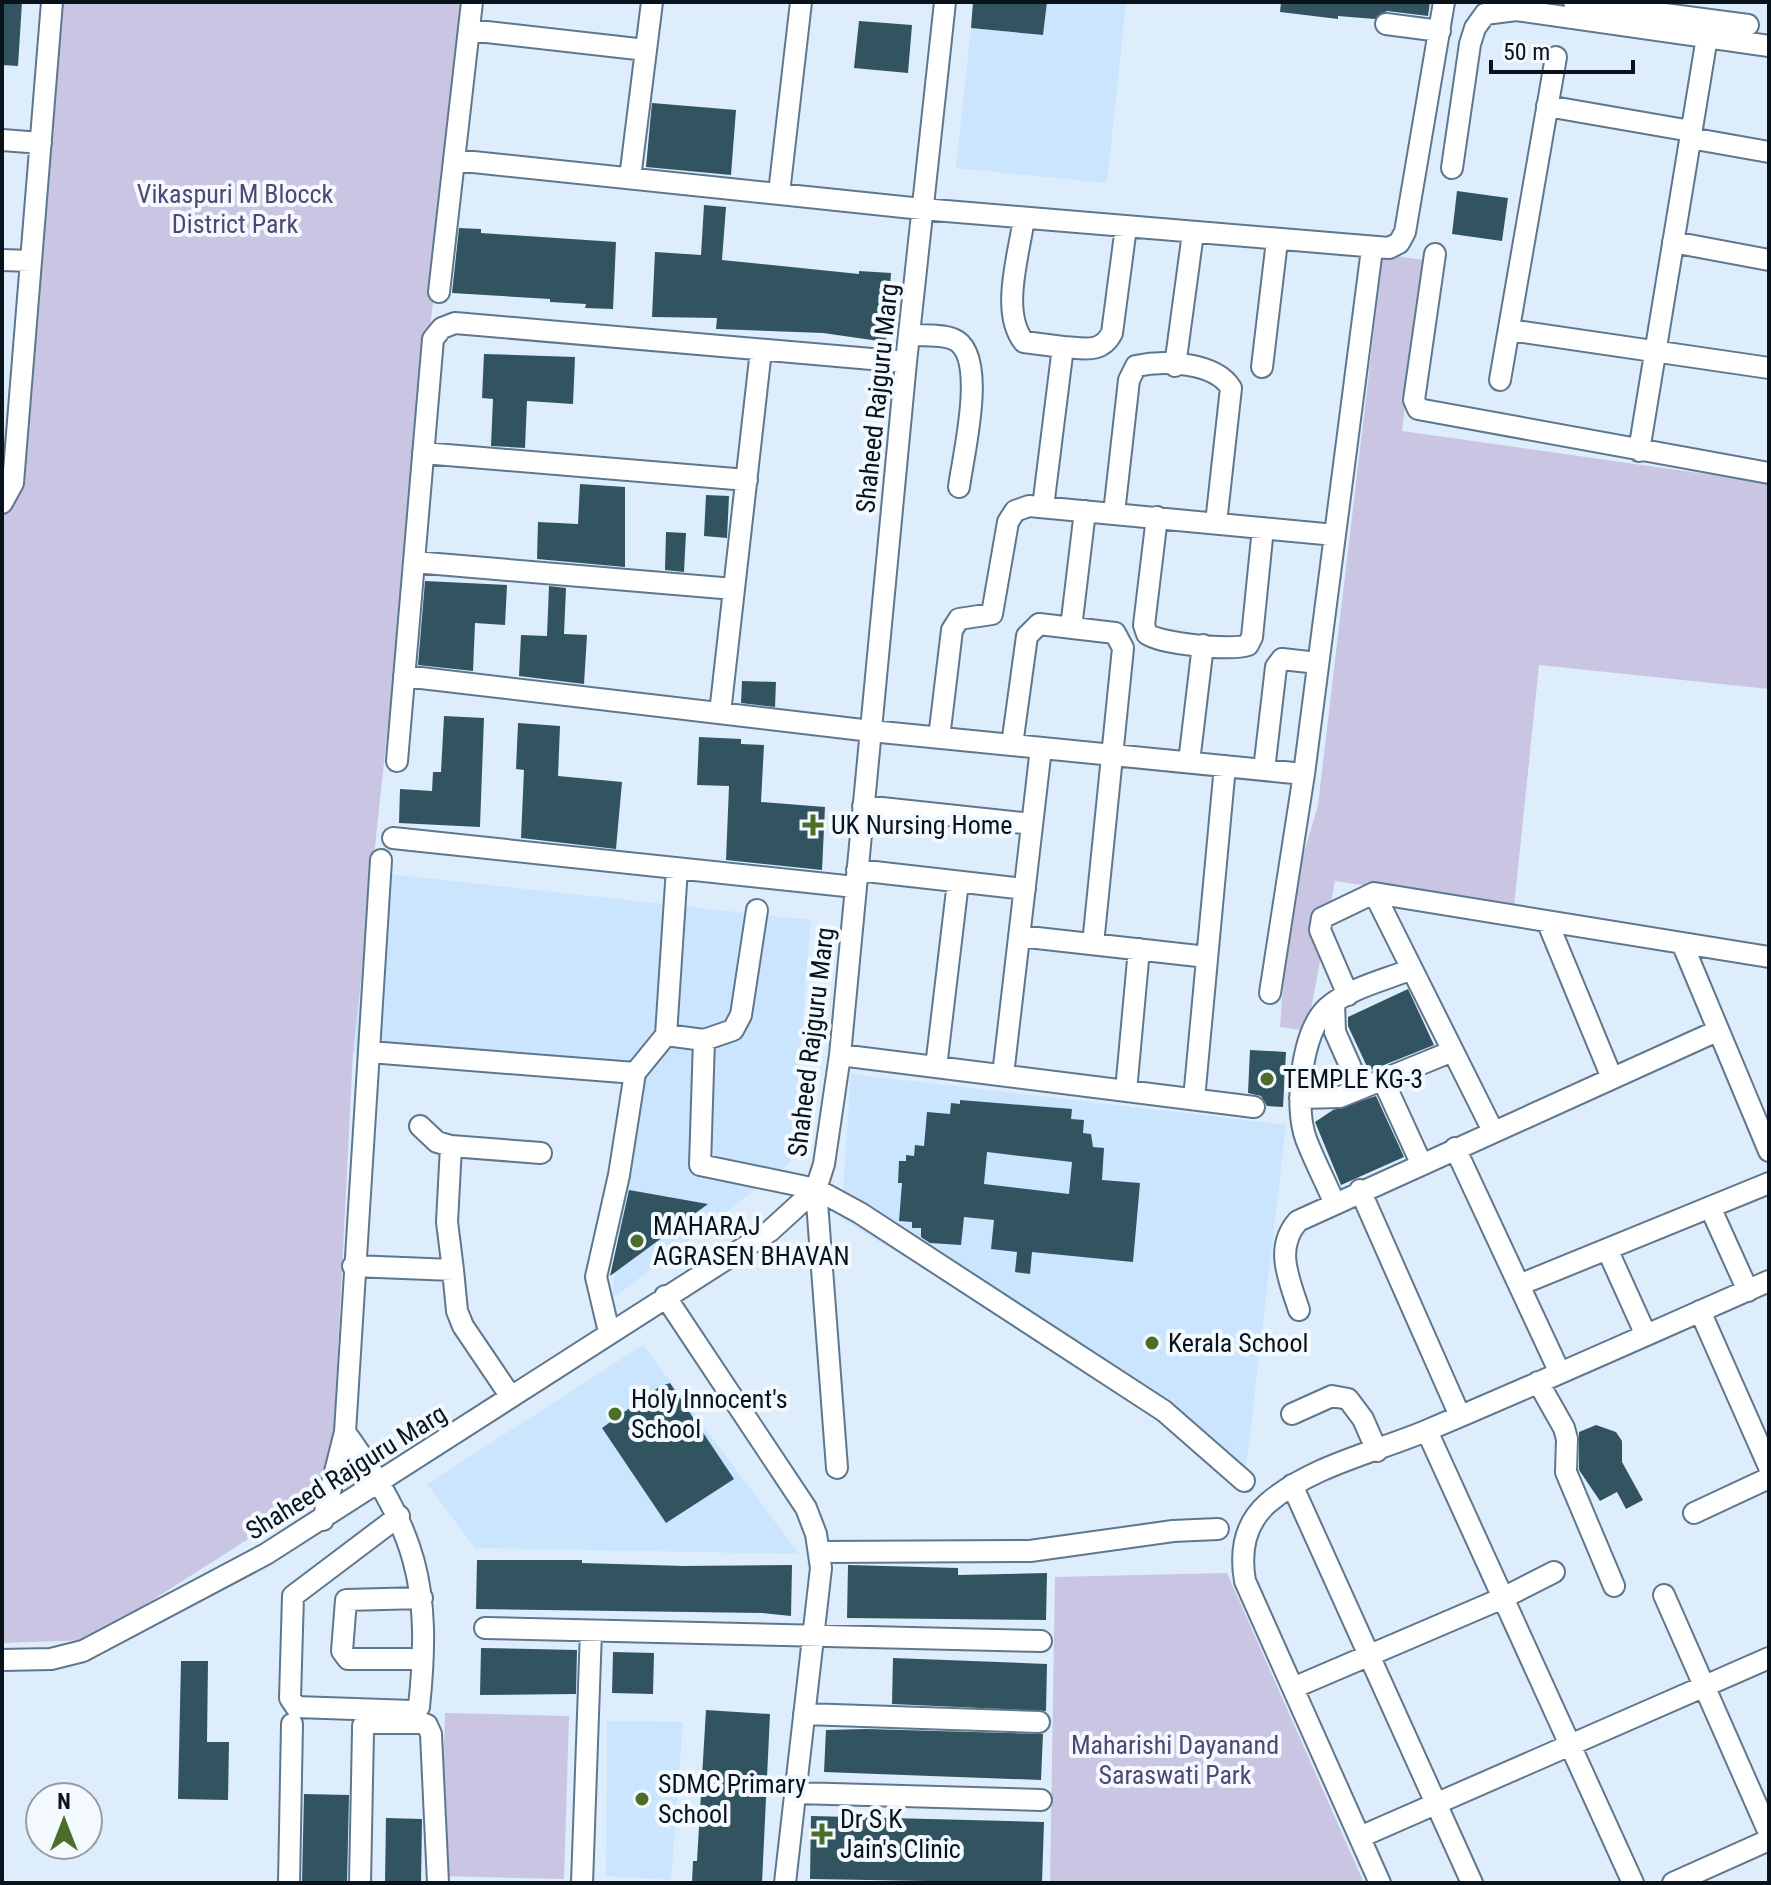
<svg xmlns="http://www.w3.org/2000/svg" width="1771" height="1885" font-family="'Roboto Condensed',sans-serif">
  <style>
    .built { fill: #cbe5fe }
    .green { fill: #cac5e2 }
    .building { fill: #325461; fill-rule: evenodd }
    .lines { fill: none; stroke-linecap: round; stroke-linejoin: round }
    .minor-casing { stroke: #5f778d; stroke-width: 24 }
    .minor { stroke: #fff; stroke-width: 20 }
    .poi-dot { fill: #4b6f28; stroke: #f3f9fe; stroke-width: 3 }
    .labels { text-anchor: middle; dominant-baseline: central; stroke-width: 8; stroke-linejoin: round; paint-order: stroke }
    .park-label { font-size: 26px; fill: #504673; stroke: #f3f9fe }
    .street-label { font-size: 26px; fill: #09131b; stroke: #f3f9fe }
    .poi-label { font-size: 26px; fill: #09131b; stroke: #f3f9fe; text-anchor: start }
  </style>
  <rect width="100%" height="100%" fill="#ddedfc"/>
  <path class="built" d="M1047,2L1126,3L1107,183L956,168L971,28L1043,35Z
    M370,872L811,920L791,1162L612,1299L634,1075L353,1053Z
    M851,1074L1286,1125L1246,1468L841,1218Z
    M643,1345L799,1554L475,1548L427,1484Z
    M607,1721L683,1722L671,1880L606,1876Z"/>
  <path class="green" d="M45,2H465L353,1053L331,1486L90,1640L2,1643V535Z
    M1383,254L1423,260L1402,431L1769,483V689L1539,665L1514,907L1335,881L1307,1031L1280,1027L1289,904L1318,805Z
    M1227,1573L1364,1883H1050L1055,1577Z
    M445,1713L569,1716L564,1879L440,1876Z"/>
  <path class="building" d="M2,2H22L18,66L2,65Z
    M973,2H1047L1043,35L971,28Z
    M1281,2H1430L1428,16L1387,11L1375,19L1338,16V19L1280,12Z
    M859,21L912,25L908,73L854,68Z
    M652,103L736,110L731,175L646,167Z
    M1457,191L1508,198L1502,241L1452,234Z
    M704,205L726,207L722,260L859,274V271L891,273L886,342L823,333L716,329L717,318L652,317L655,252L701,255Z
    M459,228L481,229V233L616,242L613,309L585,308L586,304L550,302V299L452,293Z
    M484,354L575,357L573,404L527,401L525,448L491,446L493,399L482,398Z
    M580,484L625,487V567L537,559L538,522L578,524Z
    M706,495L729,496L727,538L704,536Z
    M666,532L686,533L684,572L665,570Z
    M425,581L507,585L505,625L475,623L473,671L418,665Z
    M549,586L566,588L564,634L587,635L584,684L519,676L521,635L547,636Z
    M742,681L776,682L775,707L741,703Z
    M444,716L484,718L480,827L399,823L400,789L432,791L433,772H441Z
    M518,723L560,726L558,776L622,782L616,849L521,838L524,770L516,769Z
    M699,737L741,739V744L764,745L761,802L825,807L822,870L726,860L729,786L697,785Z
    M1408,989L1434,1045L1369,1071L1348,1026V1017Z
    M1250,1050L1286,1052L1283,1107L1267,1106L1261,1096L1248,1093Z
    M1376,1096L1404,1157L1341,1185L1315,1122L1333,1110Z
    M960,1100L1072,1109L1071,1119L1084,1120L1083,1133L1091,1134L1093,1147L1104,1148L1102,1180L1140,1183L1133,1262L1032,1252L1030,1274L1015,1272L1017,1252L991,1249L994,1220L964,1217L961,1245L930,1243L921,1237V1228H912V1222L899,1221L902,1183H898L899,1161H906V1155L914,1156L915,1145L924,1146L927,1112L950,1114L951,1103L960,1104ZM987,1152L1072,1162L1069,1194L984,1184Z
    M629,1190L708,1204L610,1276Z
    M670,1383L734,1479L666,1523L602,1428L659,1387Z
    M1596,1425L1616,1432L1622,1441V1462L1643,1500L1626,1509L1617,1492L1600,1501L1579,1470V1432Z
    M477,1560H582V1563L684,1566L792,1565L791,1616L762,1613L476,1609Z
    M848,1565L958,1568V1575L1047,1573L1046,1620L847,1618Z
    M481,1648L577,1650L576,1694L480,1695Z
    M613,1652L654,1653L653,1694L612,1693Z
    M893,1658L1047,1664L1046,1711L892,1704Z
    M181,1661H208L207,1742H229L228,1800L178,1799Z
    M706,1710L770,1714L762,1883H692L693,1861H697Z
    M866,1729L1043,1734L1041,1780L824,1772L826,1730Z
    M304,1794L349,1795L347,1883H302Z
    M811,1816L1044,1822L1042,1883L810,1879Z
    M386,1818L422,1819L421,1883H385Z"/>
  <g class="lines">
    <defs>
      <path id="minor" d="M1574,2L1748,25
        M1386,24L1440,31
        M469,30L646,50
        M1547,106L1691,131
        M1690,138L1769,152
        M2,140L41,143
        M454,160L922,209L1389,248L1399,243L1405,232L1444,2
        M1452,168L1470,44L1475,28L1485,14L1516,10L1769,46
        M630,178L652,2
        M779,193L801,2
        M1024,218C1019,255 1000,312 1024,342L1063,347L1043,507
        M1673,242L1769,260
        M1435,254L1414,400L1418,409L1769,473
        M2,260L31,261
        M439,292L472,2
        M1509,330L1769,368
        M909,335C922,336 941,334 953,339C989,353 963,455 959,487
        M1063,347C1084,348 1101,354 1112,333L1126,227
        M1175,366L1193,233
        M1262,367L1277,241
        M1500,380L1556,57
        M1639,451L1707,37
        M423,453L747,480
        M2,503L13,483L52,2
        M1114,513L1129,380L1136,366C1164,360 1215,362 1231,388L1216,523
        M1157,517L1144,625L1147,634C1162,644 1231,651 1248,645L1252,637L1263,528
        M414,562L734,589
        M1071,628L1085,511
        M404,676L871,731L1304,774
        M720,713L761,350
        M939,738L952,630L959,619L992,614L1008,522L1015,511L1029,506L1335,535
        M1012,745L1027,636L1039,624L1115,633L1123,648L1093,944
        M397,761L433,339L442,328L455,323L906,362
        M1189,762L1203,645
        M1264,770L1276,667L1282,659L1318,663
        M863,806L1032,824
        M393,838L855,887
        M857,870L1025,889
        M1374,893L1493,1131
        M1547,921L1612,1078
        M1019,936L1207,957
        M1682,943L1769,1151
        M1270,993L1304,774L1372,249
        M1348,995L1320,930L1322,918L1374,893L1769,957
        M1334,1003L1335,1032L1360,1088
        M666,1035L704,1040L700,1165L816,1189L860,1213L1164,1411L1244,1481
        M704,1040L733,1030L741,1015L757,910
        M370,1052L635,1073
        M840,1055L1254,1107
        M936,1067L958,882
        M1003,1075L1041,748
        M1383,1080L1421,1163
        M1126,1091L1139,949
        M1300,1098L1340,1097L1453,1051
        M1194,1099L1225,766
        M420,1126L437,1142L451,1146
        M1455,1148L1560,1373
        M816,1189L837,1468
        M1360,1190L1460,1416
        M1334,1202C1325,1181 1314,1160 1306,1139C1294,1107 1301,1033 1327,1008C1349,988 1385,980 1412,969
        M1710,1207L1748,1291
        M1607,1249L1646,1335
        M353,1266L453,1270L457,1311L463,1326L511,1397
        M453,1270L447,1222L451,1146L541,1153
        M1519,1285L1769,1183
        M665,1296L806,1508L816,1534L821,1568L785,1883
        M1299,1310C1289,1279 1274,1248 1298,1221L1717,1031
        M1700,1311L1769,1467
        M609,1332L596,1277L619,1175L635,1073L666,1035L677,868
        M1538,1382L1564,1428L1567,1439L1566,1472L1614,1586
        M1292,1414L1332,1396L1348,1399L1363,1419L1377,1451
        M1427,1431L1633,1883
        M345,1432C416,1531 432,1584 419,1707L412,1711L296,1707L290,1698L293,1596L399,1516
        M1292,1485L1472,1883
        M1694,1513L1769,1478
        M323,1520L345,1432L381,860
        M820,1552L1030,1551L1173,1531L1218,1529
        M1664,1595L1769,1833
        M485,1628L1041,1641
        M421,1659H348L342,1651L346,1600L422,1598
        M2,1660L51,1659L83,1651L266,1554L770,1231L816,1189L824,1164L840,1055L906,362L945,2
        M1293,1688L1503,1598L1554,1572
        M804,1714L1039,1722
        M796,1793L1041,1800
        M1360,1837L1769,1658
        M289,1883L292,1724
        M360,1883L363,1731V1726L371,1723H422L427,1725L431,1734L438,1883
        M582,1883L591,1631
        M1380,1883L1245,1581C1240,1552 1244,1524 1268,1503C1311,1466 1376,1452 1428,1430C1542,1382 1655,1331 1769,1281
        M1673,1883L1769,1840"/>
    </defs>
    <use href="#minor" class="minor-casing"/>
    <use href="#minor" class="minor"/>
  </g>
  <g class="poi-dot">
    <path d="M809 813h8v8h8v8h-8v8h-8v-8h-8v-8h8z"/>
    <circle cx="1267" cy="1079" r="8"/>
    <circle cx="637" cy="1241" r="8"/>
    <circle cx="1152" cy="1343" r="8"/>
    <circle cx="615" cy="1414" r="8"/>
    <circle cx="642" cy="1799" r="8"/>
    <path d="M818 1822h8v8h8v8h-8v8h-8v-8h-8v-8h8z"/>
  </g>
  <g class="labels">
    <g class="park-label">
      <text x="235" y="194">Vikaspuri M Blocck<tspan x="235" dy="30">District Park</tspan></text>
      <text x="1175" y="1745">Maharishi Dayanand<tspan x="1175" dy="30">Saraswati Park</tspan></text>
    </g>
    <g class="street-label">
      <text transform="translate(877 398) rotate(-84)">Shaheed Rajguru Marg</text>
      <text transform="translate(811 1042) rotate(-83)">Shaheed Rajguru Marg</text>
      <text transform="translate(346 1472) rotate(-32)">Shaheed Rajguru Marg</text>
    </g>
    <g class="poi-label">
      <text x="831" y="825">UK Nursing Home</text>
      <text x="1283" y="1079">TEMPLE KG-3</text>
      <text x="653" y="1226">MAHARAJ<tspan x="653" dy="30">AGRASEN BHAVAN</tspan></text>
      <text x="1168" y="1343">Kerala School</text>
      <text x="631" y="1399">Holy Innocent's<tspan x="631" dy="30">School</tspan></text>
      <text x="658" y="1784">SDMC Primary<tspan x="658" dy="30">School</tspan></text>
      <text x="840" y="1819">Dr S K<tspan x="840" dy="30">Jain's Clinic</tspan></text>
    </g>
  </g>
  <rect width="1771" height="1885" fill="none" stroke="#09131b" stroke-width="8"/>
  <g transform="translate(64 1821)"><circle r="38" fill="#f3f9fe" stroke="#959da3" stroke-width="2"/>
  <path d="M0-6L14 30L0 20L-14 30Z" fill="#4b6f28"/>
  <text y="-12" font-size="22" font-weight="bold" text-anchor="middle" fill="#09131b">N</text>
  </g>
  <path d="M1491 60v12h142v-12" fill="none" stroke="#09131b" stroke-width="4"/>
  <text x="1503" y="60" font-size="24" fill="#09131b" stroke="#f3f9fe" stroke-width="6" paint-order="stroke">50 m</text>
</svg>
